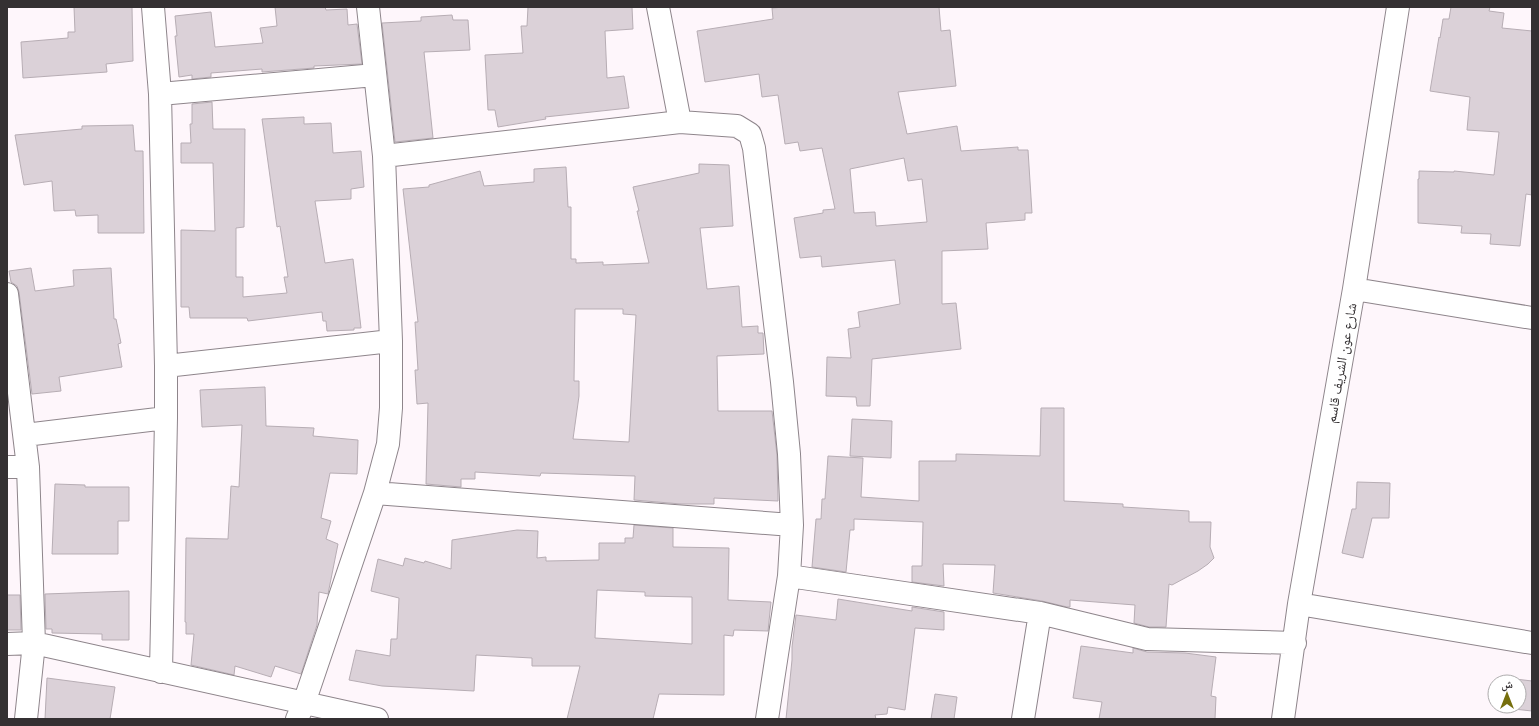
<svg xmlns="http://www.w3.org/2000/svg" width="1539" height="726" font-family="'Source Serif 4','Noto Naskh Arabic',serif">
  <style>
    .building { fill: #dbd1d8; stroke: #b7adb4; fill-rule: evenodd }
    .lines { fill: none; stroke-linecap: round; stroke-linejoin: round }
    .street-casing { stroke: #8e858b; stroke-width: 24 }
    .street { stroke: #fff; stroke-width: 22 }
    .labels { text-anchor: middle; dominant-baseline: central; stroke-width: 3; stroke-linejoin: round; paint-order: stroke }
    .street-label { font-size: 14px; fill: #343032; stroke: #fff }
  </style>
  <rect width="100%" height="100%" fill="#fef6fb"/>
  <path class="building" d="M74,7H132L133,61L106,64L107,72L23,78L21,42L68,38V32H75Z
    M275,7H325L326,10L347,9L348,25L357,24L362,64L314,66V68L262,72V69L211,73V77L192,79V75L179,77L175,36H177L175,16L211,12L215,47L263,43L260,28L277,26Z
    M528,7H632L633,29L605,31L607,78L624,76L629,108L545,117L546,119L498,127L495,110H488L485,55L523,53L521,26H527Z
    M785,7H939L941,31L950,30L956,86L898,92L907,134L957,126L961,151L1018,147V150H1028L1032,213H1025V220L986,223L988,249L942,251V304L956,303L961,349L872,359L870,406H857L856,397L826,396L827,357L851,358L848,329L860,327L858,312L900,304L895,260L822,267L821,256L800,258L794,218L823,213V210L835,209L822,148L800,151L798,142L785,144L778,95L762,97L759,74L705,82L697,31L773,19L772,8ZM904,158L908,181L922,179L927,222L876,226L875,212L854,213L850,169Z
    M1451,7H1490L1489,11L1504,13L1502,28L1532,31V195L1526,194L1520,246L1490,244L1491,234L1461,233L1462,226L1418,223V179H1419V171L1454,172V171L1494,175L1499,132L1467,130L1470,97L1430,91L1439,37L1440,38L1443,19H1449Z
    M452,15L453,20H468L470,50L424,52L433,138L395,142L382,23L421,21V17Z
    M212,102L213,129H245L244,227L236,228V277H243V297L287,293L284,277H288L280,226L277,227L262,119L304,117V124L331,123L333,153L361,151L364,187L351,189V199L315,201L325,263L353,259L361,328H354V330L327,331L326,321H323L322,312L248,321L247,318H190L189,307H181V230L215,231L213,163H181V143H191L190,124H192V104Z
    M133,125L135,151H143L144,233H98V215L76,216L75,210L54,211L52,181L24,185L15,135L82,129V126Z
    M699,164L729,165L733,226L700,228L707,289L739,286L742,327L758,326V333H763L764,354L717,356L718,411H772L777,455L778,501L714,498V504H681L634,500L635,476L541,473L540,476L475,472V479H461V487L426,484L428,403L417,404L415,370H418L415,322H418L403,189L429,187V185L480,171L484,186L534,182V169L566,167L568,207H571V259H576V263L603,262V265L649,263L637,211H639L633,187L699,173ZM575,309H623V314L636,315L629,442L573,439L579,396V381H574Z
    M31,268L35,291L74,286L73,270L111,268L114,319H116L121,343L118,344L122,367L59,377L61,391L32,394L19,292L17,286L11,282L9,271Z
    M265,387L266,426L314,428L313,436L358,440L357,474L330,473L321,518L331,521L326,539L338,544L328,594L319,592L317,625L301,674L275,666L271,677L235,666L234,675L191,665L194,634H186V622H185L186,538L228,539L231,486L239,487L242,425L202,427L200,390Z
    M1041,408H1064V501L1123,504V507L1189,511V522H1211L1210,547L1214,558L1208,564L1198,571L1172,585L1169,584L1166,627H1149L1134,623L1135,605L1070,600V607H1067L1042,601L993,593L995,565L943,564L944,586L912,582V566H922L923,522L854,519V530H850L846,572L812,567L816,519H821L822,499H825L828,456L863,458L861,497L919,501V461H956V454L1040,456Z
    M852,419L892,421L891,458L850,456Z
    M1357,482L1390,483L1389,518H1372L1363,558L1342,553L1352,509H1356Z
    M55,484L85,485V487H129V521H118V554H52Z
    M634,525L673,528V547L729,548L728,600L771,602L768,631L734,630L733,636L724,635V695L659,694L653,719H567L580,666H532V658L476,655L474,691L382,686L349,680L356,650L390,656L391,639H397L399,598L371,591L378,559L403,566L405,558L424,563L425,561L451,569L452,540L517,530L538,531L537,558L546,557V561L599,560V543H625V538H633ZM597,590L645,592V596L692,597V644L595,638Z
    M129,591V640H102V634L52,633V629H46L45,594Z
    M7,595H20L21,630H7Z
    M838,599L912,611V607L944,612V630L915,628L905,710L888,707L887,714L875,715L876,719H786L792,660V647L796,615L836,620Z
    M1081,646L1133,653V648L1147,652L1185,653L1216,657L1211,696L1216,697L1215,719H1099L1102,702L1073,698Z
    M47,678L115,687L110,719H45Z
    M1507,678L1532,681V711L1504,708V706H1519V682H1506Z
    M935,694L957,697L954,719H931Z"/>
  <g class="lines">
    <defs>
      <path id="street" d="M153,7L160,94L166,366V418L161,672
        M658,7L680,122
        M160,94L375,75
        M384,156L680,122L737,126L750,134L754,148L782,382L789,454L792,525L789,576L767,719
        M1354,289L1532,318
        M7,294L28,467L34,643L26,719
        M166,366L391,341
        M25,435L166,418
        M7,467H28
        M375,493L792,525
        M789,576L1040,613L1147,639L1295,643
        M1299,604L1532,643
        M7,644L34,643L377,719
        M297,719L304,703L375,493L388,444L391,408V341L384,156L368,7
        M1023,719L1040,613
        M1283,719L1299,604L1354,289L1398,7"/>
    </defs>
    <use href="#street" class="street-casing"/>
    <use href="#street" class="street"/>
  </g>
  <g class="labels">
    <g class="street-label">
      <text transform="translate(1341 363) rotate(-80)">شارع عون الشريف قاسم</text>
    </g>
  </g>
  <rect width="1539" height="726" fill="none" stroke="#343032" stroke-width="16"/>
  <g transform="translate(1507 694)"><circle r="19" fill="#ffffff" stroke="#aeacad"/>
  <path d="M0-3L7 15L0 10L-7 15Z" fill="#766f0d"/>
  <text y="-6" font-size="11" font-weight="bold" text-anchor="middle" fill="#343032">ش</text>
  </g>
</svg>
